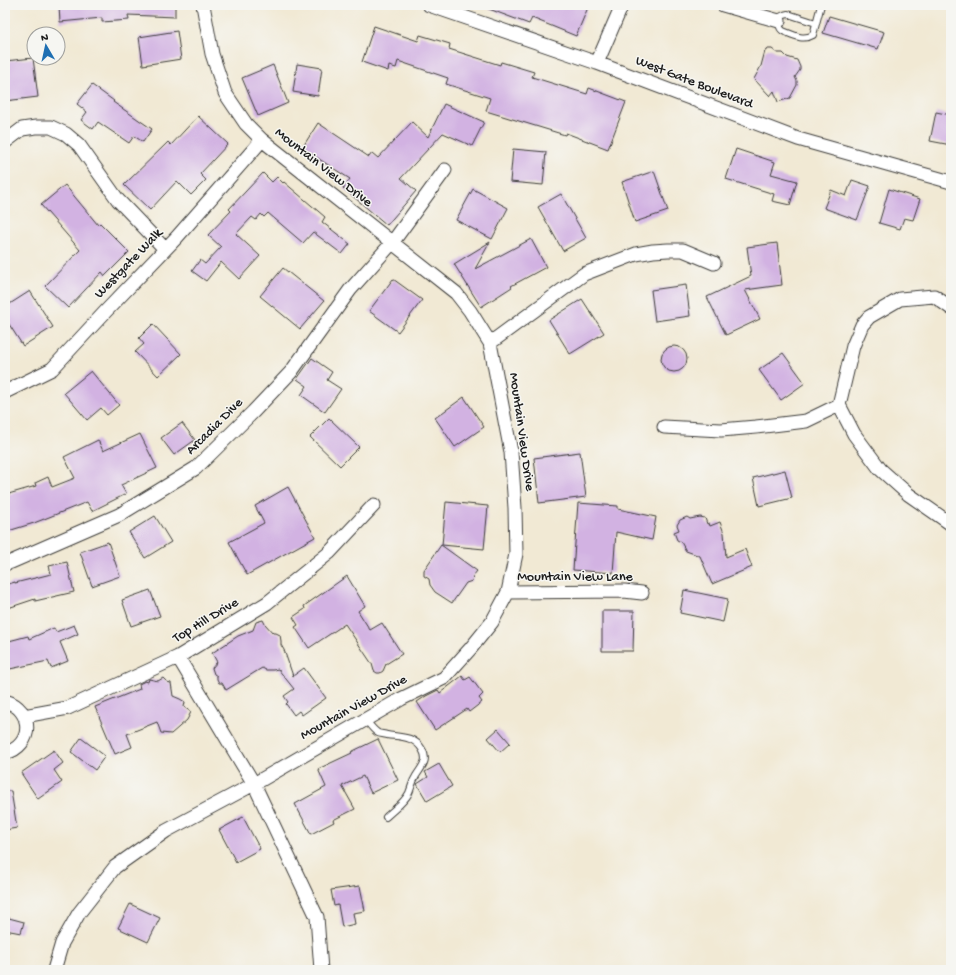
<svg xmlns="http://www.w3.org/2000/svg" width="956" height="975" font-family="'Gochi Hand',sans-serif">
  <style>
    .building { fill: #d2b2e2 }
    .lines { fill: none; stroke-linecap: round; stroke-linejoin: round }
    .lane-casing { stroke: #3c3b38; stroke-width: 8 }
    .street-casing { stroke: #3c3b38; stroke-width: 15 }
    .lane { stroke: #fff; stroke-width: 6 }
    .street { stroke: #fff; stroke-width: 13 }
    .labels { text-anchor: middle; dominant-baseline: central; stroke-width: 3; stroke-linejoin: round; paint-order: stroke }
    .street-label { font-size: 14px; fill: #1c1c1c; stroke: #f6f6f2 }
  </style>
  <rect width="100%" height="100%" fill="#f6f6f2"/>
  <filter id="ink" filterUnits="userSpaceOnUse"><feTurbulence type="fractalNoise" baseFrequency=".025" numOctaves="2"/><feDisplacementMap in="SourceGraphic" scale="8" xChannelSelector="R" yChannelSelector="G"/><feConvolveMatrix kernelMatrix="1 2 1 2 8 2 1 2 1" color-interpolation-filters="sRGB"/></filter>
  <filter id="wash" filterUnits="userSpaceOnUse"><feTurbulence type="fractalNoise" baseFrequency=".012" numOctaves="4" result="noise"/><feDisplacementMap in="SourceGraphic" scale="16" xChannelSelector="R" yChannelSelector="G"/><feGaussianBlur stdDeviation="0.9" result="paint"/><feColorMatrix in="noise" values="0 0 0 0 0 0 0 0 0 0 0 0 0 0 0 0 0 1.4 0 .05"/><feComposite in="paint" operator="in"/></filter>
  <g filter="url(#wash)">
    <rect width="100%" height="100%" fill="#f1e9d4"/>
    <g id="blocks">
      <path class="building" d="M59,5H175V17L128,15L129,20L102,22V18L60,22Z
        M482,5H589L576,36L532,18L529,24L481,6Z
        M829,16L884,32L878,49L823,33Z
        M374,26L418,41L420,35L450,44L449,49L500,65L501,62L534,72L532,77L587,94L589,88L626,102L608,149L566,133L565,135L486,111L490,98L446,84L448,78L398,61L396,68L389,66L388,71L362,62Z
        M177,31L181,59L143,65L139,37Z
        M768,49H772L777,53H783L787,57L797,60L800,67V70L795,77L797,81V85L790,98L778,102L774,91L770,96L754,79L761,66L765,51Z
        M33,58L38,97L5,101V61Z
        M297,64L322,68L318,96L293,92Z
        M273,65L288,103L258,116L242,78Z
        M92,85L114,101L113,102L152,129L143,142L134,136L129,143L98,122L93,129L81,120L87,112L77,104Z
        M444,104L484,122L472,146L443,133L401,178L416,191L387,225L343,188L350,179L302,148L318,123L369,157L372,153L378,158L412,122L428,137Z
        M936,112L951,115V145L930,141Z
        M198,116L228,144L200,174L206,180L191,195L177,181L150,210L124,185L168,142L171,145Z
        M513,149L546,152L543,185L510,182Z
        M736,149L775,162L771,174L797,181L790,205L772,201L774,194L726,179Z
        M654,171L668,211L635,222L622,182Z
        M263,173L272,182L277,177L283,183L284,182L325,217L322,222L350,244L342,254L313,232L303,243L268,213L264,217L261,214L256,220L252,217L236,234L260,256L239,279L221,262L206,281L192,271L200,260L205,264L221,247L208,235L231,211L229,209Z
        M852,180L870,186L857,220L824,208L831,190L846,196Z
        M65,185L98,225L100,223L129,252L105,276L102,272L68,308L45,286L80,250L41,205Z
        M473,189L508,208L492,239L456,220Z
        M889,189L920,199L913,220L904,218L900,229L879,223Z
        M561,194L586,238L563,251L538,207Z
        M531,239L546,267L511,286L512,287L481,307L454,264L490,242L475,269Z
        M777,243L782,285L745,290L760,319L726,335L707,297L751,276L747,247Z
        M283,268L324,301L300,329L260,296Z
        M393,279L422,300L398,332L369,311Z
        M686,285L690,316L655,321L651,290Z
        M30,291L53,327L23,346L5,318V307Z
        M582,299L604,333L570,354L549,320Z
        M153,324L181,354L158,376L135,352L144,344L139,338Z
        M661 359a13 13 0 1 1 26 0a13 13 0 1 1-26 0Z
        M783,353L805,383L781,400L759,370Z
        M312,358L332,372L327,380L341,389L325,412L301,395L307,386L297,379Z
        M91,371L119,405L107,415L101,408L87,420L64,393Z
        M464,397L484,427L455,447L435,418Z
        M329,418L359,447L340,466L310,437Z
        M182,423L195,440L174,455L161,438Z
        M140,434L157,468L121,485L126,494L92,511L87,502L34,523L5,532V495L36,486L35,483L48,477L52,487L75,478L64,457L98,440L103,451Z
        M580,452L586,497L539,503L534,458Z
        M785,470L792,498L759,506L753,478Z
        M288,487L315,537L247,575L229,542L264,523L255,506Z
        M446,502L488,506L484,549L442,545Z
        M578,503L618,506V509L656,517L652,540L616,532L613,573L573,570Z
        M155,516L171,542L145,558L129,532Z
        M687,517L690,519L700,517L705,518L707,524L709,523L710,526L720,522L724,533L726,557L745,549L752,567L712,584L700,556L686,551L681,542L677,540L674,532L679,530L677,525L680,520Z
        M108,542L120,576L92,586L80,552Z
        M441,545L477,571L473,576L472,581L466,583L452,603L435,592L430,585L429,579L424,576V570Z
        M67,562L74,592L35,601V599L5,609V585L15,582V583L51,574L49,566Z
        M347,576L365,606L358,611L370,630L382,623L402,654L386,664L383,671L380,673H377L374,671L372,664L345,624L309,648L295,627L298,625L293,617L305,609L304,606Z
        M150,590L160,616L131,626L122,600Z
        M684,590L728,599L723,622L680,613Z
        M602,611H634L633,651H602Z
        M263,620L265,624L273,633H276L280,635L281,641V645L284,650L293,676L304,668L326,698L302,715L299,711L294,715L286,704L288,702L284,696L294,689L278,669L273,670H266L262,668L226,690L222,683H219L217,679V676L214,674L212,668L217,662L212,653L238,636L253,630L256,622Z
        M74,625L78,634L60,642L68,661L51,668L48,661L5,670V642L28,636L29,639L54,628L56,632Z
        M462,676L465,680L470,677L483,694L479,698L482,702L469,712L467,709L435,730L417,702L426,696L438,690L440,693Z
        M163,678L167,682L171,683L173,696L180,699L185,702L184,707L191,712L187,720L171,734L161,733L157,722L127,734L132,747L115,754L95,707L140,689L139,684L145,681L148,682L149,679L158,681Z
        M498,729L510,743L500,752L488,738Z
        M81,738L105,756L95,770L71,752Z
        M378,739L398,780L371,793L363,776L342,786L355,809L333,820L334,822L311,834L295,804L326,787L318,769L352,753L351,752Z
        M54,750L63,763L54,770L62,782L38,799L21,773Z
        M439,764L452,786L427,801L417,784L428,777L425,772Z
        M5,791H11L17,828L5,830Z
        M243,817L260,849L236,862L219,830Z
        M360,886L365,911L353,913L355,924L342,927L338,905L334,906L331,890Z
        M130,904L160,918L148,942L118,928Z
        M5,917L24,922L21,933L5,930Z"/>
    </g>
  </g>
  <g filter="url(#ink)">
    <use href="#blocks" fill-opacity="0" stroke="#3c3b38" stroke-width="1"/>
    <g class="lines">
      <defs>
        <path id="lane" d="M816,23L788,14L784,15L780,17C779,22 778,27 783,31C793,35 803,41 813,35L821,5
          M365,719C369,724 373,730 378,733C380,734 384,734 387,735C400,737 414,736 422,749C429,761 422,766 416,776C412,782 412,786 409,793C404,803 394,809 386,817"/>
        <path id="street" d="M429,5L597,63L798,139L951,182
          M723,5L779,21
          M597,63L622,5
          M5,142L22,129L36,127H51L66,134L79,145L118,200L165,249
          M951,308L934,296L900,299L869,317L862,325L853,346L839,405L854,434L880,469L908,494L951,524
          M490,343L584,274L636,254L653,251L668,250H683L714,263
          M5,392L52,369L106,311L177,237L262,140
          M664,427L721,430L756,427L806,421L839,405
          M5,564L11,562L119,515L196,468L253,412L291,372L350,290L392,243L445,170
          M508,592L624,591L642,593
          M178,657L254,784L317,917L321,970
          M5,701C34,709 34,746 5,753
          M24,716L68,708L178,657L267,603L329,553L374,505
          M54,970L62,943L79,913L115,867L166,831L254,784L401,699L444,678L471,648L492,622L508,592L516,554L515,508L511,452L490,343L470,311L456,293L262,140L246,124L225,93L212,54L203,5"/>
      </defs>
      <use href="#lane" class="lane-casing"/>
      <use href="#street" class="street-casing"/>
      <use href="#lane" class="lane"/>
      <use href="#street" class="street"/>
    </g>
  </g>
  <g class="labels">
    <g class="street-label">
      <text transform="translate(694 83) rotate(21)">West Gate Boulevard</text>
      <text transform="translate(323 168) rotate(38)">Mountain View Drive</text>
      <text transform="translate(129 264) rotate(-46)">Westgate Walk</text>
      <text transform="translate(215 427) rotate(-45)">Arcadia Dive</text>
      <text transform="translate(521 432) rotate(82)">Mountain View Drive</text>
      <text x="575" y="577">Mountain View Lane</text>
      <text transform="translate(206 621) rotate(-31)">Top Hill Drive</text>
      <text transform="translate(354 708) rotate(-29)">Mountain View Drive</text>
    </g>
  </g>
  <rect width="956" height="975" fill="none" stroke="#f6f6f2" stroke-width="20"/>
  <g transform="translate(46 46) rotate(351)"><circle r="19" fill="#f6f6f2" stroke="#9f9f9c"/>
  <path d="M0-3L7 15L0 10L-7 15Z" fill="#1f6fb2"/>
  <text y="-6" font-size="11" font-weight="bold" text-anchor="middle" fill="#1c1c1c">N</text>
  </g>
</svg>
